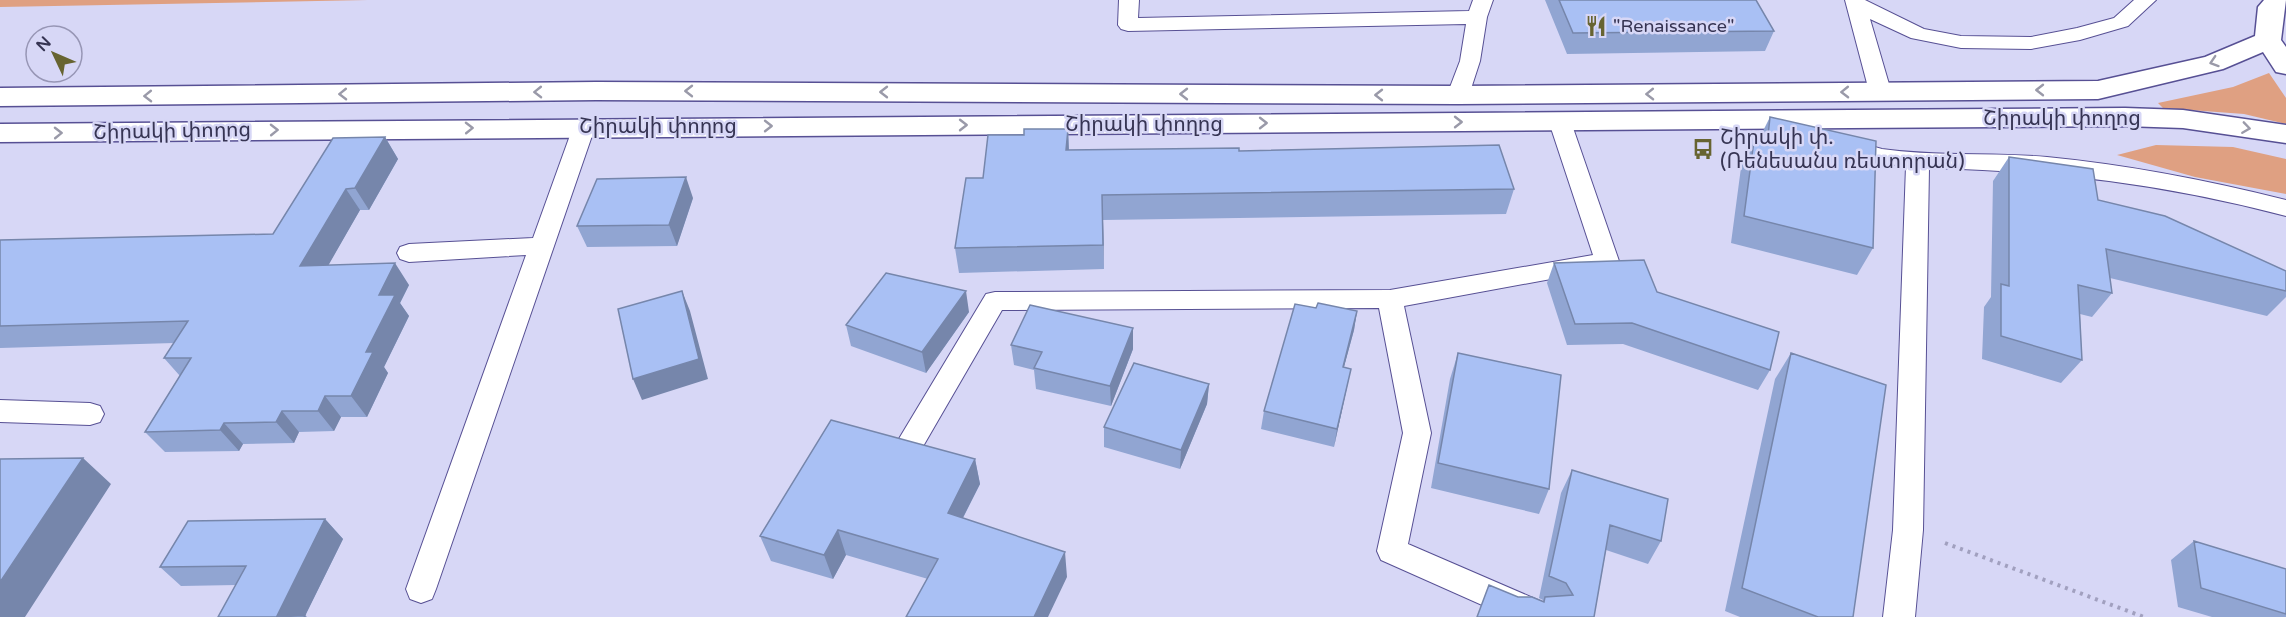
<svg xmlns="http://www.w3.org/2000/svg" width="2286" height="617" font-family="'Varela Round','Noto Sans Armenian',sans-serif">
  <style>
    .green { fill: #dfa082 }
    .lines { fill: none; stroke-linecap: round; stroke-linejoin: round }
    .lane-casing { stroke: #575094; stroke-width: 2 }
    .highway-casing { stroke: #575094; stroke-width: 3 }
    .path { stroke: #a1a0bf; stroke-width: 4; stroke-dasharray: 3 5; stroke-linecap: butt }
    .lane { fill: #fff; fill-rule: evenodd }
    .highway { fill: #fff; fill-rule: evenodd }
    .wall { fill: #91a5d2 }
    .shaded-wall { fill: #7686ab }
    .building { fill: #a9c0f4; stroke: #7686ab; stroke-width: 1.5 }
    .oneway { stroke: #9a9aa9 }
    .labels { text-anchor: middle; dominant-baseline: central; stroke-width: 5; stroke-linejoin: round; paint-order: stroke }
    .far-poi-label { font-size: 18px; fill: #363453; stroke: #d7d7f6; text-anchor: start }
    .street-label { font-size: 21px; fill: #363453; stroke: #d7d7f6 }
    .poi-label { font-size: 21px; fill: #363453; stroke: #d7d7f6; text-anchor: start }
  </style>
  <rect width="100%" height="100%" fill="#d7d7f6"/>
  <path class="green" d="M0,0H368L0,7Z
    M2269,73L2286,98V124L2244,114L2163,108L2158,103L2233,87Z
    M2156,145L2233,147L2286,159V194L2195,177L2117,155Z"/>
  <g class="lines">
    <defs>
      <path id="lane" d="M1119,0H1139L1138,18L1469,11L1473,0H1493L1487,17L1480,61L1469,95L1466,100L1458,102L1450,100L1447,95L1460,61L1466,24L1128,31L1121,29L1118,25Z
        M1845,0H1865L1924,29L1961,36L2031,37L2077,28L2114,18L2134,0H2156L2128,26L2080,40L2031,49L1961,48L1911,38L1870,19L1891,91L1888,96L1880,98L1872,96L1869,91Z
        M1560,115L1568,117L1571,122L1619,261L1616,267L1404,306L1431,433L1408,544L1554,607L1559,617H1509L1381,560L1377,551L1403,433L1379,308L1002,310L918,455L908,458L898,455L894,447L986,294L995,292L1390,290L1593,255L1549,122L1552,117Z
        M584,120L592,122L595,127L436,589L432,599L421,603L410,599L406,589L526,255L409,262L400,259L397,253L400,247L409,244L533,238L573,127L576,122Z
        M1843,137C1856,140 1869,146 1882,149C1937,157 1992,152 2047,157C2128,165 2207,180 2286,200V216C2163,184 2056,171 1929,168L1923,530L1915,617H1883L1893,530L1906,166L1877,163L1835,149L1832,144L1835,139Z
        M0,400L90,403L100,406L104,414L100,422L90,425L0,422Z"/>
      <path id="highway" d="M2264,0H2286L2281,40L2286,47V74L2276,72L2263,52L2223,69L2098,99L1458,104L596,100L0,106V88L596,82L1458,86L2098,81L2205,57L2255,36L2258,7Z
        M2125,108L2183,110L2286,125V143L2183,128L2125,126L0,142V124Z"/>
    </defs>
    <use href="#lane" class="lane-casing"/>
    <use href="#highway" class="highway-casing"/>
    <path class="path" d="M1945,543L2144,617"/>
    <use href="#lane" class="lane"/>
    <use href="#highway" class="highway"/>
  </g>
  <path class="wall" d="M1545,0H1756L1774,31L1765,51L1567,54Z
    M1770,117L1873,248L1857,275L1731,243L1742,160L1755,133L1761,135Z
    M1068,129L1069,150L1239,151L1514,189L1506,214L1103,220L1104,269L959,273L955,248L983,178L1024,135Z
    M385,137L398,159L369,210H360L328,265L409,285L400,303L409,316L384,367L388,373L367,417H341L334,431L299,432L294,443L243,444L239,451L165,452L145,432L180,376L164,358L174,343L0,348V240L273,234Z
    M2009,157L2098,200L2286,271V297L2267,316L2110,278L2112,293L2092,317L2080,314L2082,360L2061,383L1982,359L1984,307L1991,297L1993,181Z
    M693,198L677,246L587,247L577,226Z
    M1554,263L1657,292L1770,370L1758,390L1623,344L1567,345L1547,283Z
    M1316,308L1357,311L1354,330L1344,367L1347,387L1334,447L1261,429L1264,411Z
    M969,312L926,373L851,346L846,325Z
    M1133,328V349L1111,406L1036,389L1034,370L1014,365L1011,345Z
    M1458,353L1549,489L1539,514L1431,488L1450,379Z
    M1791,353L1853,617H1740L1725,611L1775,379Z
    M1209,384L1207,404L1180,469L1104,447V427Z
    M975,459L980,484L963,518L1067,577L928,579L846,555L833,579L771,561L760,536Z
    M1572,470L1661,541L1648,564L1606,550L1594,617H1477L1489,585L1518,597L1543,602V600L1539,598L1561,493Z
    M325,519L343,539L305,616L307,617H218L236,585L181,586L160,567Z
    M2194,541L2286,569V617H2212L2178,607L2171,560Z"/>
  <path class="shaded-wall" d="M1068,129L1069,154L1066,150Z
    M385,137L398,159L369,210L355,188Z
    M686,177L693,198L677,246L669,225Z
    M346,189L360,210L316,287L300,266Z
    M1102,195L1103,220L1104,269L1103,245Z
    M395,263L409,285L400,303L409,316L384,367L388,373L367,417L351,396L366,352L379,295Z
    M682,291L690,311L708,379L642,400L633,379Z
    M966,291L969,312L926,373L922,352Z
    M1357,311L1354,330L1339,385L1343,367Z
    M1133,328V349L1111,406L1110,386Z
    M1351,369L1347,387L1334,447L1337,429Z
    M1209,384L1207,404L1180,469L1181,450Z
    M325,396L341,417L334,431L318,411Z
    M282,411L299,432L294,443L276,422Z
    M224,423L243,444L239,451L220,430Z
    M83,458L111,484L25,617H0V582Z
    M975,459L980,484L953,537L948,513Z
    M325,519L343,539L305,616L307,617H279L277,616Z
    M838,530L846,555L833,579L824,555Z
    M1065,552L1067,577L1048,617H1034Z"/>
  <path class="building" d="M1559,0H1756L1774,31L1573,33Z
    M1770,117L1876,141L1873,248L1744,216L1755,133L1768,136Z
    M1024,129H1068L1066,150L1239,148V151L1499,145L1514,189L1102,195L1103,245L955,248L966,178H983L988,135H1024Z
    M385,137L355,188L346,189L300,266L395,263L379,295H395L366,352H373L351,396H325L318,411H282L276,422L224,423L220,430L145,432L191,358H164L188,321L0,326V240L273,234L333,138Z
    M2009,157L2093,169L2098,200L2165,216L2286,271V291L2106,249L2112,293L2078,285L2082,360L2001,336V284L2009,286Z
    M686,177L669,225L577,226L597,179Z
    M1644,260L1657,292L1779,332L1770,370L1632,323L1575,324L1554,263Z
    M886,273L966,291L922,352L846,325Z
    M682,291L699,359L633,379L618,309Z
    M1318,303L1357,311L1343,367L1351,369L1337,429L1264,411L1295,304L1316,308Z
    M1030,305L1133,328L1110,386L1034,368L1042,352L1011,345Z
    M1458,353L1561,375L1549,489L1438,463Z
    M1791,353L1886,385L1853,617H1818L1742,588Z
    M1134,363L1209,384L1181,450L1104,427Z
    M831,420L975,459L948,513L1065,552L1034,617H906L938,559L838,530L824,555L760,536Z
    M83,458L0,582V459Z
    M1572,470L1668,499L1661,541L1610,525L1594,617H1477L1489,585L1518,597H1532L1544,602L1545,597L1573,595L1566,583L1549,576Z
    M325,519L277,616L305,615L304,617H218L246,566L160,567L188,521Z
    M2194,541L2286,569V614L2201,588Z"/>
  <defs><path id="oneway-chevron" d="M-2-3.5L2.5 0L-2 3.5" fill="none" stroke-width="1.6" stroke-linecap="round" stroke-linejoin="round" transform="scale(1.5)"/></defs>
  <g class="oneway">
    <use href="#oneway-chevron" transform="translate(2214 62) rotate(162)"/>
    <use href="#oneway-chevron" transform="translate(2040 90) rotate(180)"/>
    <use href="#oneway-chevron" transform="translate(689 91) rotate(-180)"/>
    <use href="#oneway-chevron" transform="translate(538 92) rotate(179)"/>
    <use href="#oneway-chevron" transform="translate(884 92) rotate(-180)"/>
    <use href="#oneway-chevron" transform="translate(1845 92) rotate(179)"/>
    <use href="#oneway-chevron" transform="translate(343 94) rotate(179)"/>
    <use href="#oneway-chevron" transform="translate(1184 94) rotate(-180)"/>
    <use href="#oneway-chevron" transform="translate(1650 94) rotate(179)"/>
    <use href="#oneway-chevron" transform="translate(1379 95) rotate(-180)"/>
    <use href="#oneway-chevron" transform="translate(148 96) rotate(179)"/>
    <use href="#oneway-chevron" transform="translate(1458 122)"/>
    <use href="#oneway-chevron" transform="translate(1263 123)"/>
    <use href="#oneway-chevron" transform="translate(963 125)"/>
    <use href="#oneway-chevron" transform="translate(768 126)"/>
    <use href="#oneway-chevron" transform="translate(469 128) rotate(-1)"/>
    <use href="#oneway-chevron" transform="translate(2246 128) rotate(8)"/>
    <use href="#oneway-chevron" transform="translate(274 130) rotate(-1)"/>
    <use href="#oneway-chevron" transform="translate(58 133) rotate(-1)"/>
  </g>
  <defs>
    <symbol id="restaurant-bare" viewBox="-9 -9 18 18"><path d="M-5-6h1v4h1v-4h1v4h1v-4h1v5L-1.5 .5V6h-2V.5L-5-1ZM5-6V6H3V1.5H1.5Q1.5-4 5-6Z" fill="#676431" stroke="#d7d7f6" stroke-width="2.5" paint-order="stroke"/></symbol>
    <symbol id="bus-bare" viewBox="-9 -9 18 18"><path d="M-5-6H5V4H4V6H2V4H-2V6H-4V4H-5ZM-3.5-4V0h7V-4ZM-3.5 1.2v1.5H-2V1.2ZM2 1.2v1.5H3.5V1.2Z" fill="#676431" stroke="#d7d7f6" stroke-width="2.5" paint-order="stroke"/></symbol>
  </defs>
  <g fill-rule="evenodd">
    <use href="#restaurant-bare" x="1581" y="11" width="30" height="30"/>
    <use href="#bus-bare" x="1688" y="134" width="30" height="30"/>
  </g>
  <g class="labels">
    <g class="far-poi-label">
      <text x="1613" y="26">"Renaissance"</text>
    </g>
    <g class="street-label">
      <text x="2062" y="118">Շիրակի փողոց</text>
      <text x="1144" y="124">Շիրակի փողոց</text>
      <text x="658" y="126">Շիրակի փողոց</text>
      <text transform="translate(172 131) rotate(-1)">Շիրակի փողոց</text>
    </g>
    <g class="poi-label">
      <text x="1720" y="137">Շիրակի փ.<tspan x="1720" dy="24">(Ռենեսանս ռեստորան)</tspan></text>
    </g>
  </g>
  <g transform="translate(54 54) rotate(314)"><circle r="28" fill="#d7d7f6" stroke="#9796b5" stroke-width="1.5"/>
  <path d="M0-4.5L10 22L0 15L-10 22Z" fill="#676431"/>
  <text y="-9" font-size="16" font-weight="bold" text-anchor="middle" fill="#363453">N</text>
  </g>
</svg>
